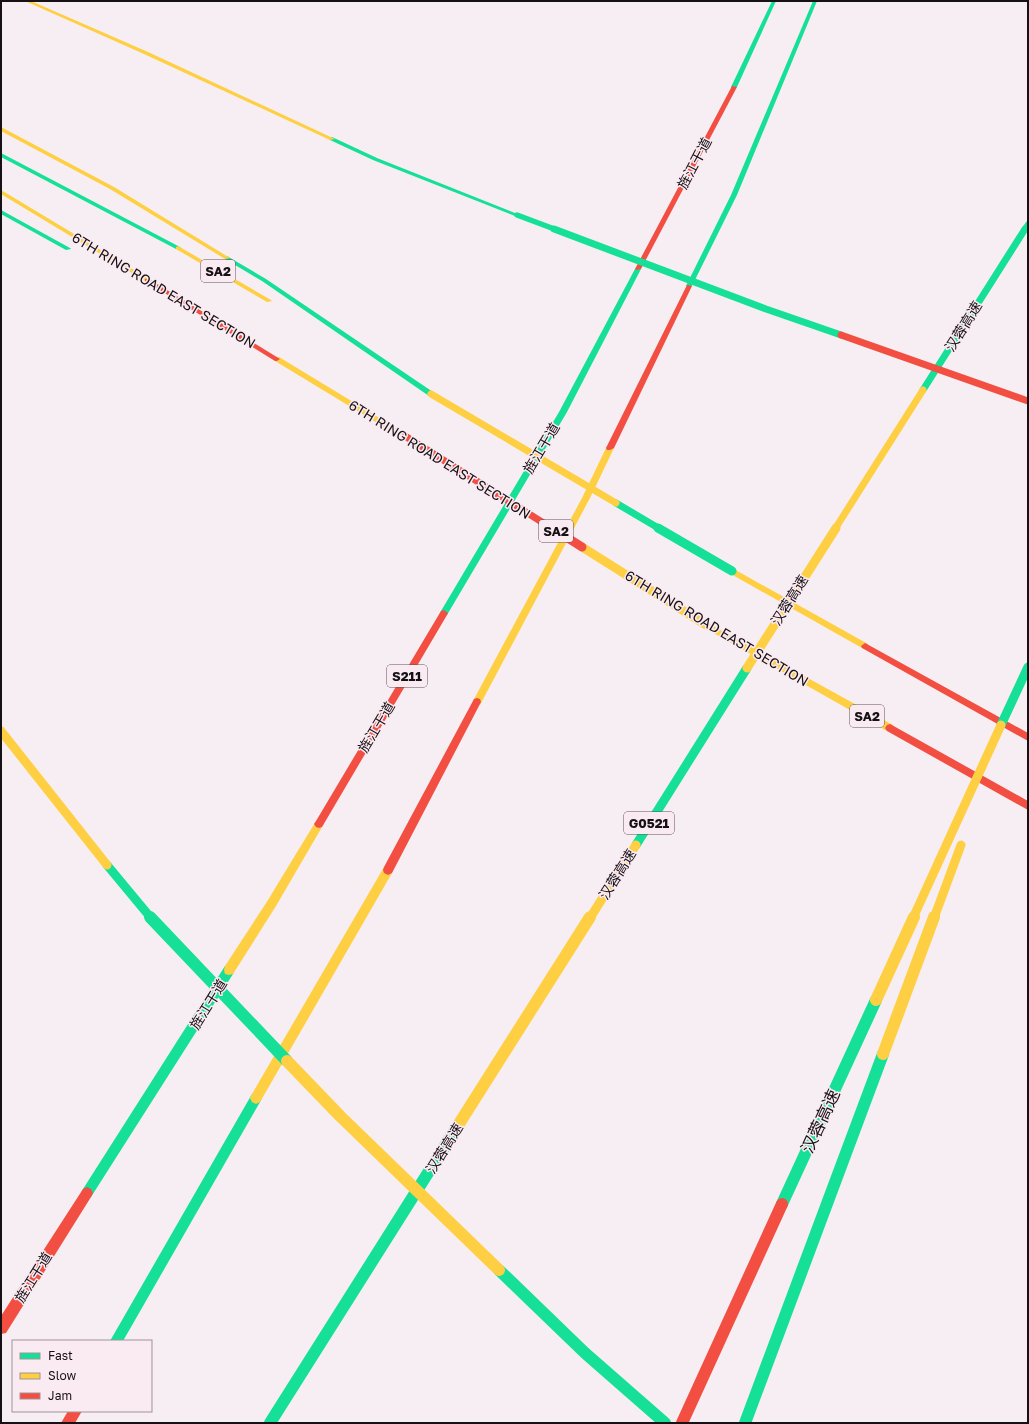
<svg xmlns="http://www.w3.org/2000/svg" width="1029" height="1424" font-family="'Golos Text','Noto Sans SC',sans-serif">
  <style>
    .lines { fill: none; stroke-linecap: round; stroke-linejoin: round }
    .fast { fill: #16e098; fill-rule: evenodd }
    .slow { fill: #ffcf43; fill-rule: evenodd }
    .jam { fill: #f24e42; fill-rule: evenodd }
    .fast-bridge-far3 { stroke: #16e098; stroke-width: 5.5 }
    .fast-bridge-far2 { stroke: #16e098; stroke-width: 7 }
    .fast-bridge-far1 { stroke: #16e098; stroke-width: 9 }
    .fast-bridge { stroke: #16e098; stroke-width: 12 }
    .slow-bridge-far2 { stroke: #ffcf43; stroke-width: 7 }
    .slow-bridge-far1 { stroke: #ffcf43; stroke-width: 9 }
    .slow-bridge { stroke: #ffcf43; stroke-width: 12 }
    .jam-bridge-far2 { stroke: #f24e42; stroke-width: 7 }
    .jam-bridge-far1 { stroke: #f24e42; stroke-width: 9 }
    .jam-bridge { stroke: #f24e42; stroke-width: 12 }
    .labels { text-anchor: middle; dominant-baseline: central; stroke-width: 3; stroke-linejoin: round; paint-order: stroke }
    .shield { fill: #faeaf2; stroke: #5a5257; stroke-width: 1 }
    .shield-label { font-size: 13px; font-weight: bold; fill: #161114 }
    .street-label { font-size: 14px; fill: #161114; stroke: #faeaf2 }
    .near-street-label { font-size: 17px; fill: #161114; stroke: #faeaf2 }
  </style>
  <rect width="100%" height="100%" fill="#f6eef2"/>
  <g class="lines">
    <path class="fast" d="M328,1H473L471,2H330Z
      M772,1H776L737,87L732,88L731,87Z
      M813,1H817L737,195L692,286L687,287L686,286L731,195Z
      M332,137L377,158L520,215L515,216L373,160L330,140L329,139Z
      M1,153L180,247L181,248L176,249L1,157Z
      M1,210L70,248L71,249L66,250L1,214Z
      M227,256L266,279L433,392V396H429L262,281L225,259V257Z
      M638,267L641,269L567,412L447,615H441L440,613L441,611L559,412L635,269Z
      M229,965L233,966L234,970L233,974L91,1197L87,1199L83,1197L81,1193L83,1189L225,966Z
      M256,1092L260,1094L262,1098L260,1102L123,1341H110L252,1094Z"/>
    <path class="slow" d="M25,1H31L148,52L335,139L330,140L144,54Z
      M1,127L114,187L230,258L225,259L110,189L1,131Z
      M1,190L149,279L150,280L145,281L1,194Z
      M178,246L271,300L272,301L267,302L176,249V247Z
      M275,357H279L409,436L408,438H402L275,361Z
      M607,446H610L614,448L590,498L480,705H474L473,702L474,699L582,498Z
      M732,568L868,644L869,646L868,648H862L729,573L728,571Z
      M706,622L893,725L895,728L893,731H887L703,627L702,625L703,623Z
      M319,820L322,821L324,824L322,827L276,906L233,974L229,975L225,974L224,970L225,966L268,900L316,821Z
      M388,865L392,867L393,870L392,873L260,1102L256,1104L252,1102L250,1098L252,1094L384,867Z"/>
    <path class="jam" d="M732,86L737,87L641,269L636,270L635,269Z
      M145,279H149L280,359L277,361H275L145,281Z
      M687,285L692,286L614,448L610,450H607L606,448Z
      M444,610L448,613L447,615L322,827L319,828L316,827L314,824L316,821L441,611Z
      M865,643L1028,733V741L862,648L861,646Z
      M477,698L480,699L481,702L392,873L388,875L384,873L383,870L384,867L474,699Z
      M890,724L1028,801V810L887,731L885,728L887,725Z
      M87,1187L91,1189L93,1193L91,1197L6,1333L1,1334V1316L83,1189Z
      M68,1411H82L75,1423H61Z"/>
    <path class="fast-bridge-far3" d="M517,215L557,230
      M1024,230L1028,224"/>
    <path class="fast-bridge-far2" d="M554,229L766,309L841,335
      M923,390L1025,229
      M616,503L660,529"/>
    <path class="fast-bridge-far1" d="M658,528L732,571
      M1001,725L1028,667
      M636,845L747,668
      M107,865L151,918"/>
    <path class="fast-bridge" d="M150,917L287,1061
      M782,1204L876,1000
      M499,1270L585,1353L665,1423
      M270,1423L457,1127
      M745,1423L883,1054"/>
    <path class="slow-bridge-far2" d="M431,394L616,503
      M835,529L923,390"/>
    <path class="slow-bridge-far1" d="M582,547L706,625
      M747,668L836,528
      M1,731L107,865
      M590,918L636,845
      M913,918L1001,725
      M934,918L961,845"/>
    <path class="slow-bridge" d="M876,1000L914,917
      M883,1054L934,917
      M287,1061L340,1116L499,1270
      M457,1127L590,917"/>
    <path class="jam-bridge-far2" d="M841,335L1028,401
      M405,436L553,529"/>
    <path class="jam-bridge-far1" d="M552,528L582,547"/>
    <path class="jam-bridge" d="M682,1423L782,1204"/>
  </g>
  <g class="labels">
    <g class="shield">
      <rect x="201" y="260" width="34" height="22" rx="3"/>
      <rect x="539" y="520" width="34" height="22" rx="3"/>
      <rect x="387" y="665" width="40" height="22" rx="3"/>
      <rect x="850" y="705" width="34" height="22" rx="3"/>
      <rect x="624" y="812" width="50" height="22" rx="3"/>
    </g>
    <g class="shield-label">
      <text x="218" y="271">SA2</text>
      <text x="556" y="531">SA2</text>
      <text x="407" y="676">S211</text>
      <text x="867" y="716">SA2</text>
      <text x="649" y="823">G0521</text>
    </g>
    <g class="street-label">
      <text transform="translate(694 163) rotate(-62)">旌江干道</text>
      <text transform="translate(164 290) rotate(31)">6TH RING ROAD EAST SECTION</text>
      <text transform="translate(963 326) rotate(-58)">汉蓉高速</text>
      <text transform="translate(541 448) rotate(-59)">旌江干道</text>
      <text transform="translate(440 459) rotate(32)">6TH RING ROAD EAST SECTION</text>
      <text transform="translate(789 600) rotate(-58)">汉蓉高速</text>
      <text transform="translate(717 628) rotate(31)">6TH RING ROAD EAST SECTION</text>
      <text transform="translate(376 727) rotate(-59)">旌江干道</text>
      <text transform="translate(617 874) rotate(-58)">汉蓉高速</text>
      <text transform="translate(208 1004) rotate(-58)">旌江干道</text>
      <text transform="translate(444 1148) rotate(-58)">汉蓉高速</text>
      <text transform="translate(33 1277) rotate(-58)">旌江干道</text>
    </g>
    <g class="near-street-label">
      <text transform="translate(820 1121) rotate(-65)">汉蓉高速</text>
    </g>
  </g>
  <rect width="1029" height="1424" fill="none" stroke="#161114" stroke-width="4"/>
  <rect x="12" y="1340" width="140" height="72" fill="#faeaf2" stroke="#9f9399"/>
  <rect x="20" y="1353" width="20" height="6" fill="#16e098" stroke="#9f9399"/>
  <text x="48" y="1360" font-size="12" fill="#161114">Fast</text>
  <rect x="20" y="1373" width="20" height="6" fill="#ffcf43" stroke="#9f9399"/>
  <text x="48" y="1380" font-size="12" fill="#161114">Slow</text>
  <rect x="20" y="1393" width="20" height="6" fill="#f24e42" stroke="#9f9399"/>
  <text x="48" y="1400" font-size="12" fill="#161114">Jam</text>
</svg>
